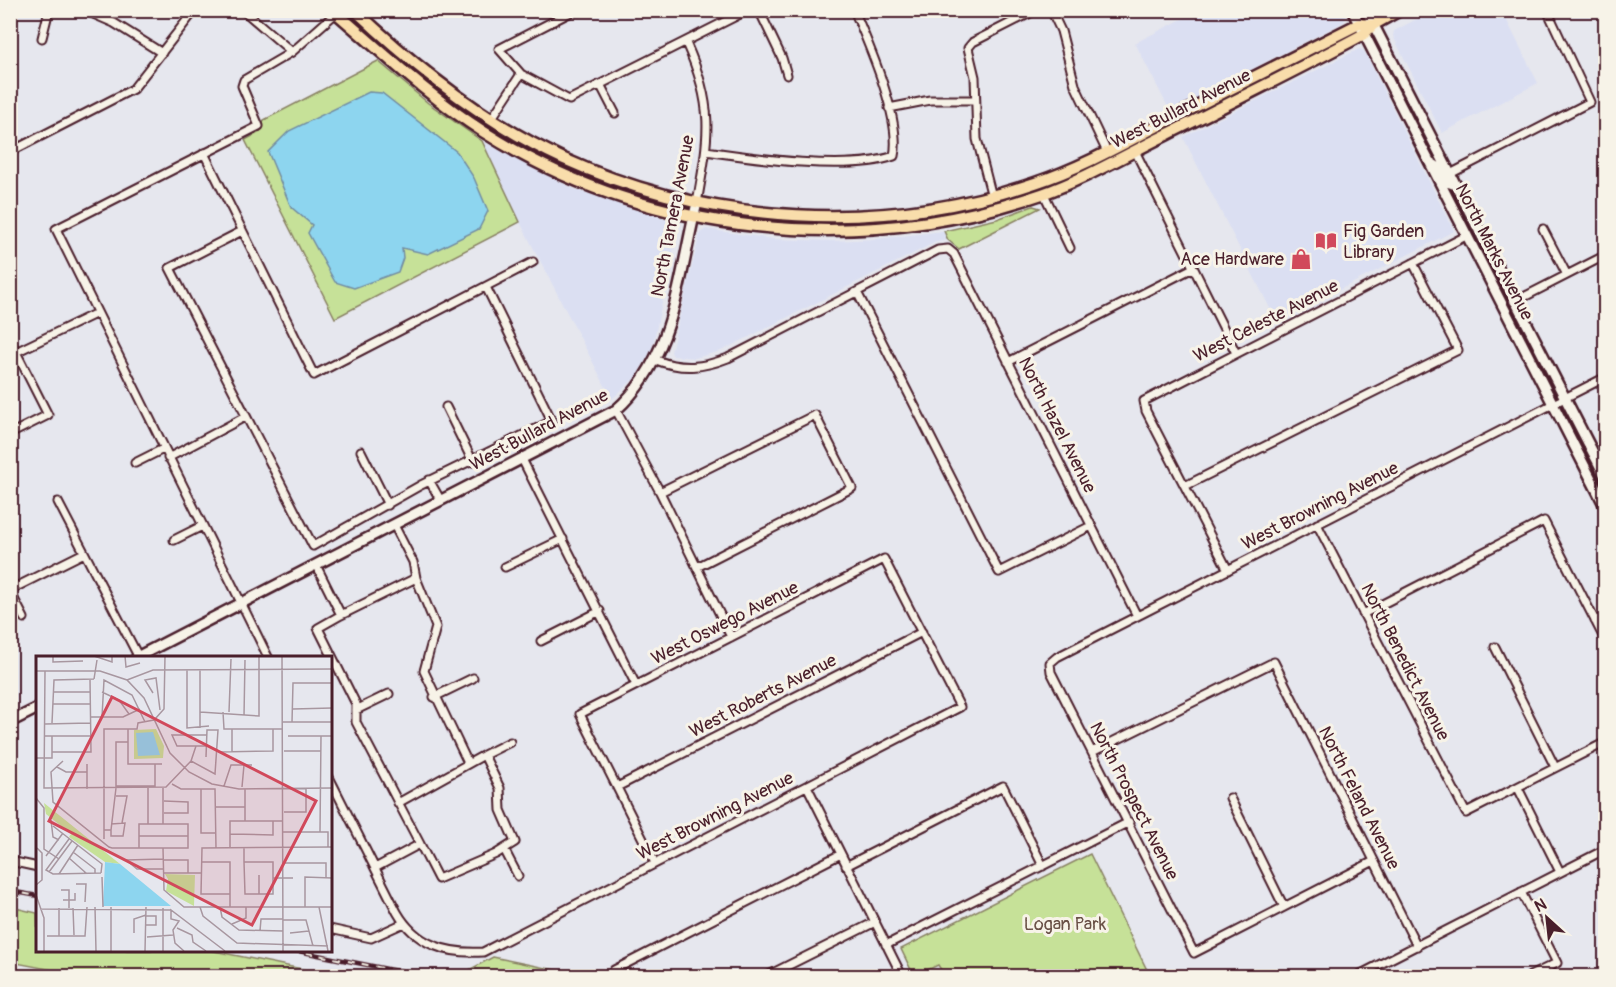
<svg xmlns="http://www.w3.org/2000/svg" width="1616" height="987" font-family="Pangolin,sans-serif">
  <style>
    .built { fill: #dbdff2 }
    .green { fill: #c6e198; stroke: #888062; stroke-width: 1.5 }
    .water { fill: #8dd5ef; stroke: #728ca1; stroke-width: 1.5 }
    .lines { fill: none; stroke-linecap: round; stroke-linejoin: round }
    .street-casing { stroke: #4a1f2b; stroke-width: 11 }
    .secondary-casing { stroke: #4a1f2b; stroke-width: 14 }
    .primary-casing { stroke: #4a1f2b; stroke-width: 15 }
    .street { stroke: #f7f3e8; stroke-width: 7 }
    .secondary { stroke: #f7f3e8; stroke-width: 9 }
    .primary { stroke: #f9ddab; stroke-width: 10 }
    .rail-casing { stroke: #4a1f2b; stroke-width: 4.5 }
    .rail { stroke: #f7f3e8; stroke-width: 2; stroke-dasharray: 7; stroke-linecap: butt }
    .labels { text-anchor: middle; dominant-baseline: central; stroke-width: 6; stroke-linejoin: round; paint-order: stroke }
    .street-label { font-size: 18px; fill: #4a1f2b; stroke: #f7f3e8 }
    .poi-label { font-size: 18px; fill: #4a1f2b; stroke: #f7f3e8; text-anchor: start }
    .park-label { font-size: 18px; fill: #695046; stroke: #f7f3e8 }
    .inset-road { fill: none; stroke: #a897a0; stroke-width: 1.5 }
    .view { fill: #d1495b; fill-opacity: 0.15; stroke: #d1495b; stroke-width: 3 }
    .inset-edge { fill: none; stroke: #4a1f2b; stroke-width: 3 }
  </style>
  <rect width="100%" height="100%" fill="#e6e7ee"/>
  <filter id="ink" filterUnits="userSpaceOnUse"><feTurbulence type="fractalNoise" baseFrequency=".0167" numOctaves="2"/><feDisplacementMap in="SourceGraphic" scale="12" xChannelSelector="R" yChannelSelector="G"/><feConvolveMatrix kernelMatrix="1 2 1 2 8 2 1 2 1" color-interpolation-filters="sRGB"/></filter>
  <g filter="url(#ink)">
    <path class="built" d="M1434,10L1502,11L1538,83L1442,133L1393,36L1394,31Z
      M1344,11L1346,15L1344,22L1170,111L1135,43L1198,11Z
      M1359,49L1364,51L1454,231L1277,322L1183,137Z
      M482,141L574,189L674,222L678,228L652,349L636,377L612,399L520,222Z
      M706,229L773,239L832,241L877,239L944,231L948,240L936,242L721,351L695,358L673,356L671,352L700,233Z"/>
    <path class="green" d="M378,61L428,103L482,141L520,222L335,318L245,140L260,132L264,120Z
      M1033,206L1040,208L959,249L948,240L944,231L997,219Z
      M1090,854L1150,976H945L938,965L919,974H913L901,949Z
      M11,907L37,913L38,950H209L336,976H84L11,962Z
      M493,957L584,976H506L471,969Z"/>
    <path class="water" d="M369,92L382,93L457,152L474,178L488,211L479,229L428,254L402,248L403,258L398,272L354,288L335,282L308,233L312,225L291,207L268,152L289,131Z"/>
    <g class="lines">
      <defs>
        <path id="street" d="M84,10L114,23L162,53
          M243,10L292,52
          M575,10L499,49L521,74L569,100L748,10
          M759,10L782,58L787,75
          M1051,10L1061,31L1075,85L1107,152
          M42,38L49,10
          M686,43C715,107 709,136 697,203
          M601,86L615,113
          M889,108L930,100H975
          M492,118L521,74
          M706,151C753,158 850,172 894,156C902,120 869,45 854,10
          M1135,151L1236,353
          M10,152L133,89L195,10
          M204,153L314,375L533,262
          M1450,174L1590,102L1547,10
          M1044,194L1070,248
          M992,197L977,139L975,77L968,48L973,42L1036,10
          M1543,229L1567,275
          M242,231L170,268L313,546L421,485L552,421L486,287
          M857,292L999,572L1091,526
          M1514,302L1606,255
          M10,340L48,415L10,434
          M18,351L97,313
          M656,360C682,370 703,368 728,358L938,250L948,249L954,254L1137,616
          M1008,362L1193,268
          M446,407L473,462
          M616,410L660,492L731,637
          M361,451L388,505
          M168,458L245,417
          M522,459L636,685
          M135,463L163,449
          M429,480L441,501
          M1185,486L1458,350L1413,263
          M660,492L815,415L852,488L697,567
          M58,502L138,656
          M1317,524L1466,813L1606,742
          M394,525L413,562L416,578
          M174,540L202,526
          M316,565L341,615L318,628L356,704V722L420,844L375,868
          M505,567L563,539
          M1228,570L1146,411L1144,401L1466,236
          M10,590L84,553
          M10,591L24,618
          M1363,614L1544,521L1606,642
          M341,615L416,578L436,627L424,671L468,763
          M1595,621L1606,616
          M541,641L600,611
          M1495,647L1555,767
          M268,657L56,229L259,126L242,86L244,80L292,52L336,13
          M434,697L473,678
          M356,710L389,694
          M1092,752L1274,662L1417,946
          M484,755L510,742
          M330,779L397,912C416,945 446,954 483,952L960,707L884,559L580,714L655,863
          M807,786L902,976
          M617,787L922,632
          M1518,788L1560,872
          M1230,798L1284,907
          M398,803L484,755L500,788L501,810L515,842L496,854L438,879L420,844
          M504,849L518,876
          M10,861L38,867
          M1374,861L1194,953L1051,672L1050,663L1057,657L1606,377
          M846,866L1003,786L1043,866
          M1521,892L1557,963L1530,976
          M330,929L371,938L404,923
          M886,945L1129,822
          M10,975L27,976
          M610,976L614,970L841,854
          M767,976L875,922
          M1357,976L1606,849"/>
        <path id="secondary" d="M1352,10L1606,508
          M1366,10L1606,478
          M1430,162L1439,168L1447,182L1456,185
          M137,657L616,410C675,358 679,275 697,203
          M10,722L38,708"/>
        <path id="primary" d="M333,10C382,52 429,97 484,132C649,237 858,257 1042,194C1085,179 1125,155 1166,135C1232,102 1299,69 1364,34L1373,25L1400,10
          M355,10C416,68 487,124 564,159C710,225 882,235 1035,183C1081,168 1125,143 1169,120C1229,90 1289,59 1349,29L1359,24L1373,25"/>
      </defs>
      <use href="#street" class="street-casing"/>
      <use href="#secondary" class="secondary-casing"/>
      <use href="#primary" class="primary-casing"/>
      <use href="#street" class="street"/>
      <use href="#secondary" class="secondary"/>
      <use href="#primary" class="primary"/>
      <defs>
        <path id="rail" d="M10,891L38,896
          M293,950L422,976"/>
      </defs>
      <use href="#rail" class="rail-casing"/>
      <use href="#rail" class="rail"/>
    </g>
  </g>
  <defs>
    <symbol id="library-bare" viewBox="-9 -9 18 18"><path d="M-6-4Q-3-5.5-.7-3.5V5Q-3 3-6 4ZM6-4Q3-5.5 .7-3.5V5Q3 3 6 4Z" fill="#d1495b" stroke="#f7f3e8" stroke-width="2.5" paint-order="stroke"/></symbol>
    <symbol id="shop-bare" viewBox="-9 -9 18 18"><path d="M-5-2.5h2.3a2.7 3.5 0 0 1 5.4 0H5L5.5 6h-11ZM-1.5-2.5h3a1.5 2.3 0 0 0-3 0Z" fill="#d1495b" stroke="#f7f3e8" stroke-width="2.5" paint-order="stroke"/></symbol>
  </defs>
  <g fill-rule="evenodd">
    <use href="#library-bare" x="1311" y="226" width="30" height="30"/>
    <use href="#shop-bare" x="1286" y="244" width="30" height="30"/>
  </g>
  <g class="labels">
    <g class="street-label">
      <text transform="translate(1181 109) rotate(-27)">West Bullard Avenue</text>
      <text transform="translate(673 216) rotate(-79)">North Tamera Avenue</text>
      <text transform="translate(1494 252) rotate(63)">North Marks Avenue</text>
      <text transform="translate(1266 321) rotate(-27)">West Celeste Avenue</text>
      <text transform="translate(1057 425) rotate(63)">North Hazel Avenue</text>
      <text transform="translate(539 430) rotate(-28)">West Bullard Avenue</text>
      <text transform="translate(1320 506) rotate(-27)">West Browning Avenue</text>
      <text transform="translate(725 623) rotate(-27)">West Oswego Avenue</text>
      <text transform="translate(1405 662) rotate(63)">North Benedict Avenue</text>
      <text transform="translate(763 696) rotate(-27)">West Roberts Avenue</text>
      <text transform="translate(1359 798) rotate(63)">North Feland Avenue</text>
      <text transform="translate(1134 801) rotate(63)">North Prospect Avenue</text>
      <text transform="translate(715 816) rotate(-27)">West Browning Avenue</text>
    </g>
    <g class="poi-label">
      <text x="1343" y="231">Fig Garden<tspan x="1343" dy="21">Library</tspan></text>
      <text x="1284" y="259" text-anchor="end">Ace Hardware</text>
    </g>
    <g class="park-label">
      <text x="1065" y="924">Logan Park</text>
    </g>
  </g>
  <g transform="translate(36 656)">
    <rect width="296" height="296" fill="#e6e7ee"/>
    <path d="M120,73L128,90L127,102L98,103V74ZM8,147L84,208L69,206L33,181L35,178L10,158ZM129,218L159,219L158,250L130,235L132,223Z" fill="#c6e198"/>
    <path d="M117,76L124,99L102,100L100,77ZM69,206L84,208L135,250H67Z" fill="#8dd5ef"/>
    <path class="inset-road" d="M17,0V6L47,5M58,0L76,6V0M89,0L90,11L104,7M246,0L247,295M151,14V72L173,70M0,15H64L91,24L108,42L134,97L153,116L176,128L203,133L296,132M9,15L8,132L130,131L155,105L160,90M58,23L61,4M91,24L117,14L296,13M17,36H54M66,36L83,44L93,58M117,37L109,24L120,22L124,54M17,48H54M257,53L296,52M164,56L223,60V0M187,56L188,73H247M193,56L195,3M208,60L209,4M54,61H87L104,53M66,61L68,24L96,39L109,66M119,63L128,53L129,0M247,66H296M256,66L257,27H296M16,67L18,24L58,23M9,68L54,67M164,72V13M92,73V108H126M196,73V96M171,79H136L141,90H171M8,80H55M252,80H296M92,86H80V130H119V108M248,95H285M16,96H55L54,23M183,96L237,95V73M0,102H16V80M27,105L15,116L17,146L73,191L76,192H152V168H103V192M155,105L179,118L182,74H171L170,101M51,108V133M21,111L30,116H51M136,128L145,133H179L180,192M188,130L195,109H216M206,131L208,109M165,133V177H180M80,140H91L86,167M0,142L8,152V193L23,203M180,151H209M0,152V180M248,156H270V132M128,157H152V146L128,145M15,164L17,181L23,184M209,165V133M75,168L89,167L87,180H75V174M112,168V132M127,168V132M17,170L66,208L65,217M68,174H75L80,132M247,176H292V191M284,176L285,80M194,178L237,179V165M103,180H152M33,183L10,214L17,218L65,217M68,183V73H101L102,67L118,64M127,192L128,234L148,251H296M194,192V165H246M37,196L59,213V218M10,200L27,177M33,202L50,217M90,204L101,213H127M90,204L127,203M127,204H152V217M165,206H194V251M208,206H237V238H209L208,206V192M248,207H290V222M13,216L36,185M127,217H165M23,218L42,189M66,221L67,251M237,222H257M40,228H50L49,246M0,229L6,224V197L1,192M25,234H33V252M194,238H165L166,192L296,191M223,238V219M0,239L8,262V295M27,244H39V237M59,251L60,295M164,251L167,260L201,287L292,290M184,251L186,261L203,274L247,275M269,251V221L296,222M283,251L292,295M23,252V280M37,252L38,279M4,253L135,254M247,264H270L277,290M196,268L210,262V251M110,269H120V260H110M141,272L156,279L157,286L170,295M224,275L225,263H247M98,277V263L110,259M254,277L273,275M11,280H49L51,251M111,281L137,279M75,295V251M109,295L110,251M127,295V252M148,295L139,287L137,274L143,265L135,263V254L189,295"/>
    <path class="view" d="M76,41L280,145L216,269L13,165Z"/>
    <rect width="296" height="296" class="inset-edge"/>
  </g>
  <rect width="1616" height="987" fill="none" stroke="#f7f3e8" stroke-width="36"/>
  <rect x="18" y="18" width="1580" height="951" fill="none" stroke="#4a1f2b" stroke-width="2" filter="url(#ink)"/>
  <g transform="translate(1547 918) rotate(333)" stroke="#f7f3e8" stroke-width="4.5" paint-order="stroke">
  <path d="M0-4.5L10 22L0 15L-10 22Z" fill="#4a1f2b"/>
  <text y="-9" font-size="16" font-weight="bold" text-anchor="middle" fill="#4a1f2b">N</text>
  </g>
</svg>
